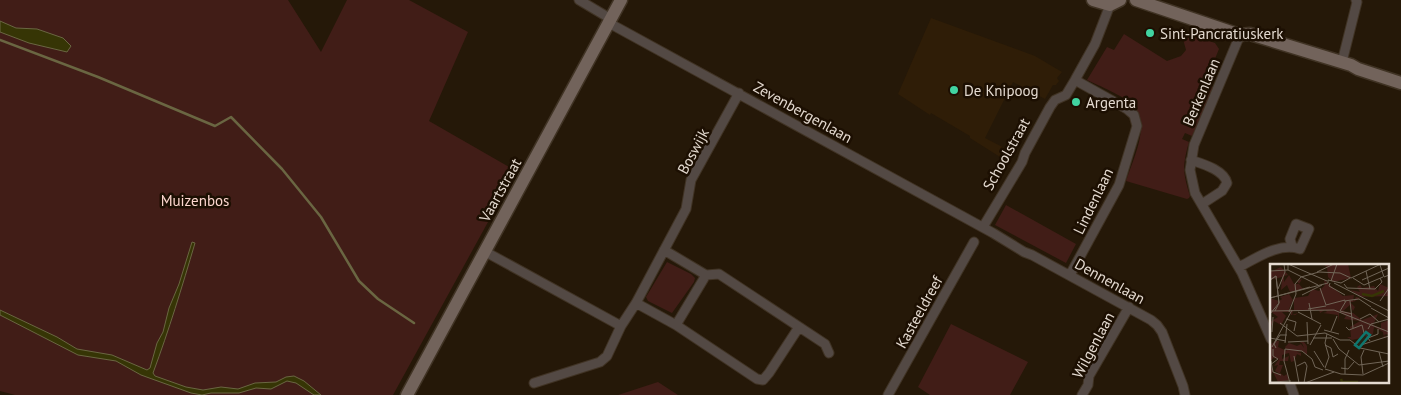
<svg xmlns="http://www.w3.org/2000/svg" width="1401" height="395" font-family="'PT Sans',sans-serif">
  <style>
    .built { fill: #2f1d07 }
    .green { fill: #411d17 }
    .water { fill: #363505; stroke: #6a6642 }
    .lines { fill: none; stroke-linecap: round; stroke-linejoin: round }
    .stream { stroke: #6a6642; stroke-width: 2.5 }
    .street-casing { stroke: #403324; stroke-width: 11 }
    .secondary-casing { stroke: #403324; stroke-width: 15 }
    .street { stroke: #534944; stroke-width: 9 }
    .secondary { stroke: #72635b; stroke-width: 12 }
    .poi-dot { fill: #41d4a1; stroke: #1c0f02; stroke-width: 2 }
    .labels { text-anchor: middle; dominant-baseline: central; stroke-width: 5; stroke-linejoin: round; paint-order: stroke }
    .poi-label { font-size: 15px; fill: #e4dad0; stroke: #1c0f02; text-anchor: start }
    .street-label { font-size: 15px; fill: #e4dad0; stroke: #1c0f02 }
    .park-label { font-size: 15px; fill: #fdd7cf; stroke: #1c0f02 }
    .inset-river { fill: none; stroke: #363505; stroke-width: 2.5 }
    .inset-road { fill: none; stroke: #716658; stroke-width: 1 }
    .view { fill: #0f766e; fill-opacity: 0.15; stroke: #0f766e; stroke-width: 2.5 }
    .inset-edge { fill: none; stroke: #e4dad0; stroke-width: 2.5 }
  </style>
  <rect width="100%" height="100%" fill="#251808"/>
  <path class="built" d="M931,18L1035,56L1062,72L1057,78L1059,81L1056,85H1053L1045,99L1013,82L985,138L1014,153L1008,162L970,138V136L931,113L930,115L898,94Z"/>
  <path class="green" d="M0,0H288L321,52L347,0H409L468,32L429,121L516,171L393,395H15L0,391Z
    M1185,33L1215,43L1219,49L1205,83L1214,88L1192,136L1185,133L1182,139L1189,142C1182,166 1183,173 1190,196L1189,198L1187,199L1126,181C1133,158 1152,124 1132,104C1125,97 1098,85 1087,80L1107,47L1114,50L1124,34L1167,61L1181,56L1186,50L1183,39Z
    M1006,205L1076,244L1066,263L995,225Z
    M667,262L691,274L695,278L694,282L672,313L648,301L646,297Z
    M951,324L1028,362L1010,395H930L918,387Z
    M658,382L678,395H618Z"/>
  <path class="water" d="M0,21L16,28L37,29L63,38L71,46L67,52L29,43L0,32Z
    M192,242L195,243C182,287 169,330 153,373L155,376L186,387L203,390L221,387L238,389L255,383L276,382L286,377L294,376L304,381L321,395H314L296,383L287,381L271,389L256,388L239,393H211L202,395L191,393L141,375L116,361L78,355L0,315V310L57,337L77,349L112,355L147,370L150,368L157,343L163,332L169,308L179,284Z"/>
  <g class="lines">
    <path class="stream" d="M0,40L98,77L215,126L231,117L282,169L321,217L359,281L378,299L414,323"/>
    <defs>
      <path id="street" d="M579,0L611,19
        M609,23L993,233L1024,252L1032,255L1151,320L1157,325L1162,332L1183,386L1185,395
        M1240,35L1194,145L1190,170L1195,193L1242,273L1271,339
        M1342,62L1357,2L1356,0
        M1191,160C1203,164 1224,170 1227,183L1222,191L1202,204
        M983,227L1022,162L1025,153L1050,107L1055,100L1066,95L1075,80L1095,44L1110,5
        M664,250L706,275L719,274L825,344L829,353
        M484,251L621,326
        M1239,267C1257,258 1279,242 1300,249L1309,229L1296,224L1290,239L1292,246
        M1070,275L1119,185L1137,126L1134,115L1127,109L1075,80
        M636,303L676,325L757,379L763,380L769,373L799,327
        M676,325L706,275
        M1289,381L1294,395
        M534,383L600,362L607,356L621,326L636,303L686,209L691,180L739,93
        M888,395L974,242
        M1082,395L1088,385L1089,376L1129,307"/>
      <path id="secondary" d="M1093,0L1110,5L1120,0
        M1136,0L1240,35L1250,34L1351,65L1358,69L1401,83
        M407,395L621,0"/>
    </defs>
    <use href="#street" class="street-casing"/>
    <use href="#secondary" class="secondary-casing"/>
    <use href="#street" class="street"/>
    <use href="#secondary" class="secondary"/>
  </g>
  <g class="poi-dot">
    <circle cx="1150" cy="33" r="5"/>
    <circle cx="954" cy="90" r="5"/>
    <circle cx="1076" cy="102" r="5"/>
  </g>
  <g class="labels">
    <g class="poi-label">
      <text x="1160" y="33">Sint-Pancratiuskerk</text>
      <text x="964" y="90">De Knipoog</text>
      <text x="1086" y="102">Argenta</text>
    </g>
    <g class="street-label">
      <text transform="translate(1201 92) rotate(-67)">Berkenlaan</text>
      <text transform="translate(803 112) rotate(29)">Zevenbergenlaan</text>
      <text transform="translate(693 151) rotate(-62)">Boswijk</text>
      <text transform="translate(1006 154) rotate(-61)">Schoolstraat</text>
      <text transform="translate(500 190) rotate(-61)">Vaartstraat</text>
      <text transform="translate(1093 201) rotate(-64)">Lindenlaan</text>
      <text transform="translate(1110 281) rotate(29)">Dennenlaan</text>
      <text transform="translate(919 312) rotate(-61)">Kasteeldreef</text>
      <text transform="translate(1093 345) rotate(-62)">Wilgenlaan</text>
    </g>
    <g class="park-label">
      <text x="195" y="200">Muizenbos</text>
    </g>
  </g>
  <g transform="translate(1270 264)">
    <rect width="119" height="119" fill="#251808"/>
    <path d="M53,0H78L81,14L63,18L58,13L57,3ZM11,3L18,11L14,12V18L19,11L24,20H29L27,17L32,15L29,20L33,25L20,28L17,21L11,26L12,13L0,16V8ZM54,16L73,32L84,31L83,38L86,33L90,34L85,37L83,38H80L85,43L83,47L80,41L73,47L83,49L92,56L108,50L103,61L111,64V59L119,56V70L113,71L117,73L114,74L113,68L104,63L103,70L97,74L93,68L91,74L82,76L77,73H81L80,63L90,57L74,55L76,52L69,48V59L68,51L53,49L57,48L55,46L50,49L49,46L23,47L22,51L28,49L24,52L25,51H21V48H12L16,52L11,61L4,57L2,62L0,58L8,53L0,47V34L9,37L12,35L10,33L19,30L23,36L19,45L24,46V34L38,32L42,25L49,27L55,21ZM110,20L119,24V32L91,33L80,26L90,28L87,23L90,21L92,24L104,22L108,27ZM5,77H9L8,83L17,87L15,83L19,79L27,82L31,80L34,84L32,79H30L31,78H34L37,82V91L32,87L27,88L31,89V92L27,90L24,97L21,98L19,89L12,91V95L19,92L18,97H10L9,101H13L10,109L14,112L17,110L19,116L8,118L3,108L0,111V100L3,108L10,110L5,107L8,101L4,102L9,95L3,94L0,98V81Z" fill="#411d17"/>
    <path class="inset-river" d="M92,30L102,32L114,27M71,115L72,118H88"/>
    <path class="inset-road" d="M110,1L114,13L119,11M18,6V0L57,17M0,7L18,6L48,21M96,7L100,25M47,8L64,0M83,14L94,21L113,13M0,16L6,12L9,39L5,47M0,16L6,12L9,39L0,50M92,16L119,4M61,17L67,0M60,19L59,22L75,31M64,19L119,47M74,20L77,24L105,25L112,18L110,14M50,24L56,41M8,25L15,8L14,0M32,31L52,21M0,34L58,19V16L71,19L80,14M0,34L40,23M74,37L89,35L101,43M76,37L70,47L82,50M80,37L83,64M110,37L119,24M39,39L42,55M56,41L75,36M101,44L119,54M38,45L56,42M0,47L64,46L119,68M19,48L26,30L25,20L31,13L49,8L70,9L81,14L111,0M28,48L51,60M16,55L26,58L24,67M90,55L100,50L109,58M37,58L38,80M10,59L27,72L55,69L70,76H80L90,84L119,90M76,63L79,66L92,61L94,69M98,65L101,60L119,55M54,66L69,70M61,67L67,52M2,68L3,53M0,74L16,77M43,74H62M63,75L69,85L89,101L119,97M100,77L98,74L108,70V65M18,78L38,77M15,79L17,60M40,81L51,61M55,81L61,84L63,93L68,90M91,81L119,72M2,83L22,46M6,84L4,80L10,71H17M15,85L32,87L42,95L45,103L53,106M15,85L14,97L20,119M44,87L54,103M109,88L113,103M24,92L29,119M1,97L3,108L11,111M0,101L8,95L3,92V85M27,102L35,98L37,102L34,119M55,104L59,93L55,79L57,70M71,104L78,105L84,98M55,105L71,110L93,111M75,110V95L79,86M93,110L91,93L94,86M93,111L119,99M0,118L22,119M0,118L21,117M35,119L64,108"/>
    <path class="view" d="M96,68L100,71L89,84L85,81Z"/>
    <rect width="119" height="119" class="inset-edge"/>
  </g>
</svg>
